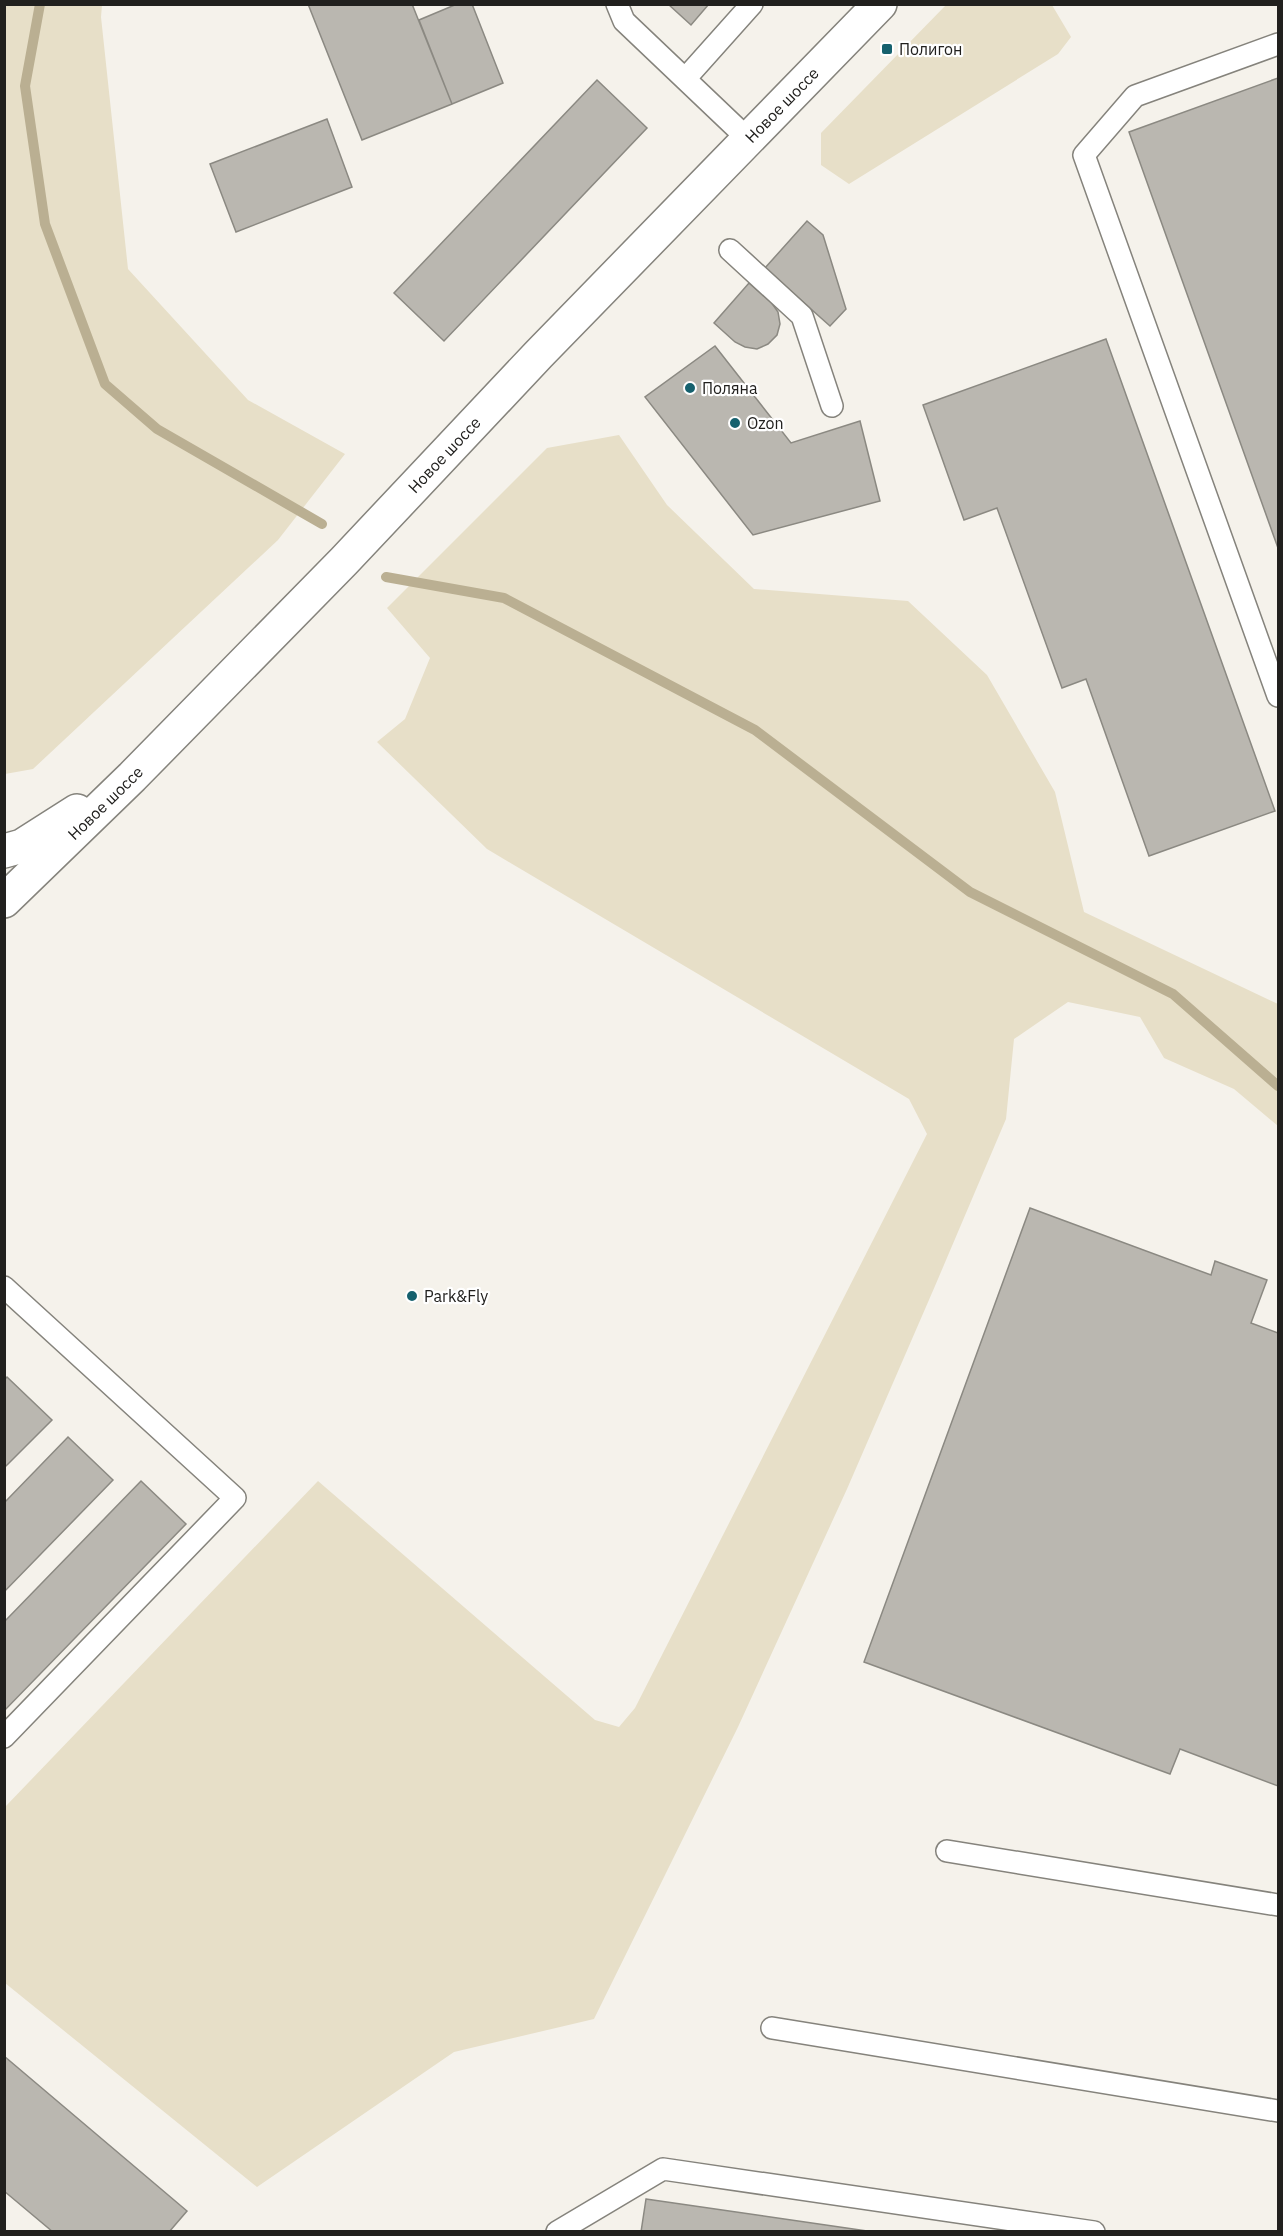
<svg xmlns="http://www.w3.org/2000/svg" width="1283" height="2236" font-family="'IBM Plex Sans',sans-serif">
  <style>
    .green { fill: #e7dfc8 }
    .lines { fill: none; stroke-linecap: round; stroke-linejoin: round }
    .stream { stroke: #baaf92; stroke-width: 10 }
    .building { fill: #bab7b0; stroke: #8b8982; stroke-width: 1.5 }
    .service-casing { stroke: #85837c; stroke-width: 24 }
    .secondary-casing { stroke: #85837c; stroke-width: 36 }
    .service { stroke: #fff; stroke-width: 21 }
    .secondary { stroke: #fff; stroke-width: 33 }
    .poi-dot { fill: #16616e; stroke: #fff; stroke-width: 2 }
    .labels { text-anchor: middle; dominant-baseline: central; stroke-width: 4.5; stroke-linejoin: round; paint-order: stroke }
    .poi-label { font-size: 16px; fill: #21201e; stroke: #fff; text-anchor: start }
    .street-label { font-size: 16px; fill: #21201e; stroke: #fff }
  </style>
  <rect width="100%" height="100%" fill="#f5f2eb"/>
  <path class="green" d="M5,4L102,5L101,17L128,269L248,400L345,454L278,540L33,769L5,774Z
    M946,5H1052L1071,37L1058,54L849,184L821,165V133Z
    M619,435L667,505L754,589L908,601L987,675L1055,792L1084,912L1278,1004V1126L1234,1089L1164,1058L1140,1017L1068,1002L1014,1039L1006,1119L935,1286L847,1489L738,1727L594,2019L454,2052L257,2187L5,1983V1807L318,1481L595,1720L619,1727L635,1708L927,1134L909,1099L487,849L377,742L405,719L430,658L387,608L547,448Z"/>
  <g class="lines">
    <path class="stream" d="M40,4L25,86L45,224L105,384L157,429L322,524
      M386,577L504,598L755,730L970,892L1173,994L1278,1086"/>
  </g>
  <path class="building" d="M308,4H412L452,104L362,140Z
    M457,4H472L503,83L452,104L419,20Z
    M668,4H709L691,25Z
    M1278,78V548L1129,132Z
    M597,80L647,128L444,341L394,293Z
    M327,119L352,187L236,232L210,164Z
    M807,221L823,235L846,309L830,326L765,268Z
    M749,283L771,302L778,312L780,324L777,335L768,344L757,349L745,347L735,342L714,323Z
    M1106,339L1275,811L1149,856L1086,679L1062,688L997,508L964,520L923,405Z
    M715,346L791,443L860,421L880,501L753,535L645,397Z
    M1030,1208L1211,1275L1215,1261L1267,1280L1251,1323L1278,1333V1786L1180,1749L1170,1774L864,1662Z
    M7,1377L52,1420L4,1468V1380Z
    M68,1437L113,1480L4,1592V1503Z
    M141,1481L186,1524L4,1711V1622Z
    M4,2056L187,2211L169,2232H53L4,2191Z
    M646,2199L874,2232H641Z"/>
  <g class="lines">
    <defs>
      <path id="service" d="M617,4L624,21L748,139
        M1278,44L1135,96L1084,155L1278,696
        M685,79L752,4
        M730,250L802,316L832,406
        M4,1287L235,1498L4,1737
        M947,1851L1278,1905
        M772,2028L1278,2111
        M557,2232L663,2169L1094,2232"/>
      <g id="secondary">
        <path d="M4,851L22,846L77,811"/>
        <path id="s1" d="M4,901L132,777L344,561L539,354L880,4"/>
      </g>
    </defs>
    <use href="#service" class="service-casing"/>
    <use href="#secondary" class="secondary-casing"/>
    <use href="#service" class="service"/>
    <use href="#secondary" class="secondary"/>
  </g>
  <g class="poi-dot">
    <rect x="881" y="43" width="12" height="12" rx="3"/>
    <circle cx="690" cy="388" r="6"/>
    <circle cx="735" cy="423" r="6"/>
    <circle cx="412" cy="1296" r="6"/>
  </g>
  <g class="labels">
    <g class="poi-label">
      <text x="899" y="49">Полигон</text>
      <text x="702" y="388">Поляна</text>
      <text x="747" y="423">Ozon</text>
      <text x="424" y="1296">Park&amp;Fly</text>
    </g>
    <g class="street-label">
      <text stroke="none"><textPath href="#s1" startOffset="1113">Новое шоссе</textPath></text>
      <text stroke="none"><textPath href="#s1" startOffset="627">Новое шоссе</textPath></text>
      <text stroke="none"><textPath href="#s1" startOffset="141">Новое шоссе</textPath></text>
    </g>
  </g>
  <rect width="1283" height="2236" fill="none" stroke="#21201e" stroke-width="12"/>
</svg>
